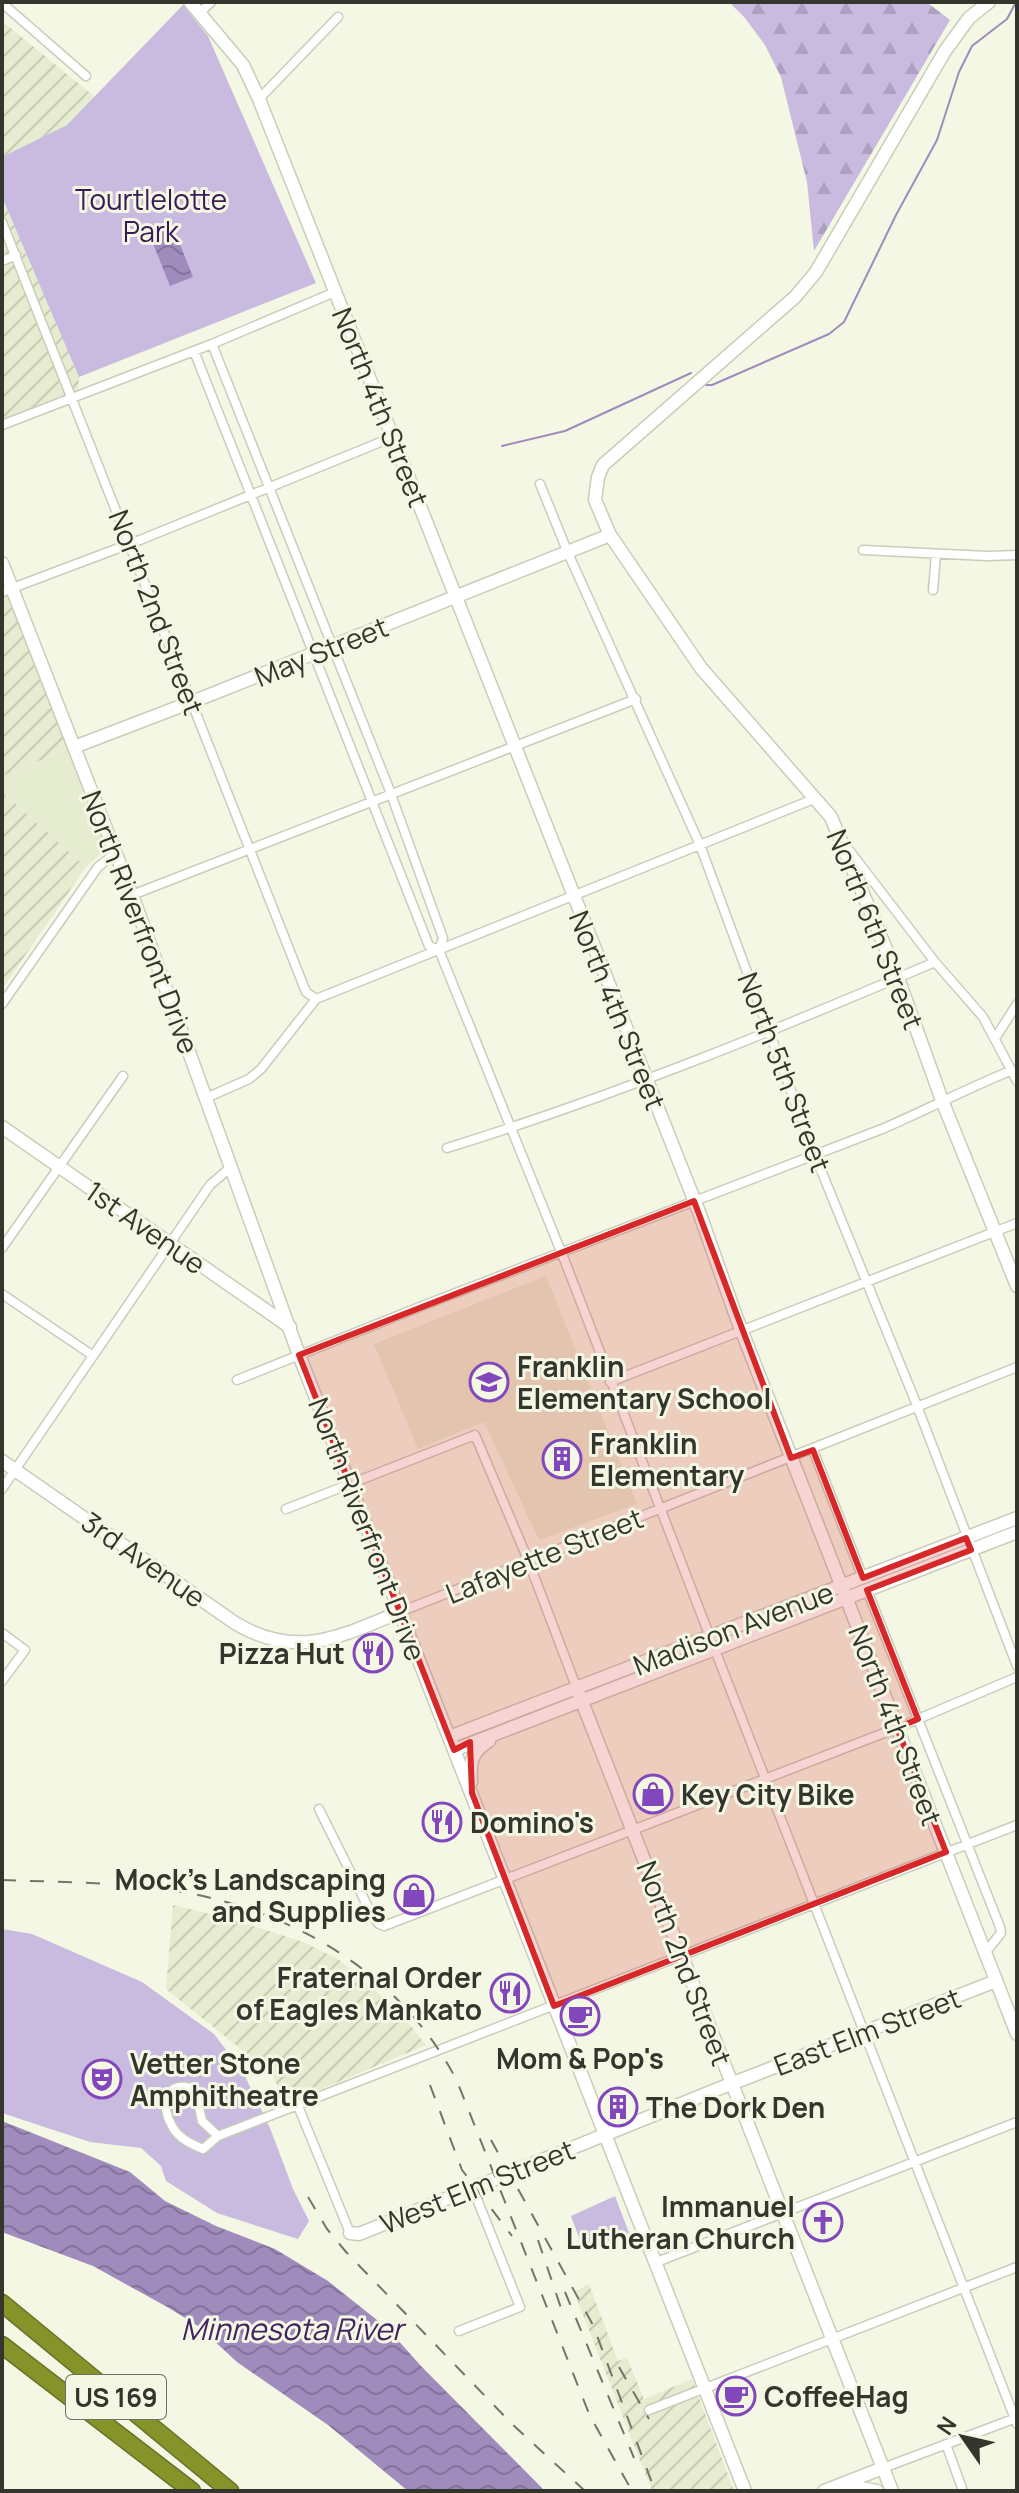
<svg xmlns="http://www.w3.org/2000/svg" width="1019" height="2493" font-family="Manrope,sans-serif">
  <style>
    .built { fill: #e6ecd0 }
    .industrial { fill: url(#industrial-furrows) }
    .green { fill: #c9badf }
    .forest { fill: url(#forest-firs) }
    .water { fill: url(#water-waves) }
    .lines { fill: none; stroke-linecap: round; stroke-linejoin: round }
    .stream { stroke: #a08bbd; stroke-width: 2 }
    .street-casing { stroke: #c9cdba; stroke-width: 11 }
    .secondary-casing { stroke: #c9cdba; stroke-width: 15 }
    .highway-casing { stroke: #69722b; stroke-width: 19 }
    .street { stroke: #fff; stroke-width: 8 }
    .secondary { stroke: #fff; stroke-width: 12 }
    .highway { stroke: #869329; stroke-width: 16 }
    .rail { stroke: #727569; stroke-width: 2; stroke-dasharray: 14 14; stroke-linecap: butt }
    .marked { fill: #d62828; fill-opacity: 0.2; stroke: #d62828; stroke-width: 6; stroke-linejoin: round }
    .labels { text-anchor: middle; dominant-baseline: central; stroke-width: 6; stroke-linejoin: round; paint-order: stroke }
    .shield { fill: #f3f7e3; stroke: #6d7064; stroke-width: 2 }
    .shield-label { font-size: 26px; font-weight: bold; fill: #34362e }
    .park-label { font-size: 28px; fill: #391a57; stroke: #f3f7e3 }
    .street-label { font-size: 28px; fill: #34362e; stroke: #f3f7e3 }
    .poi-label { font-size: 28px; font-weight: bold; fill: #34362e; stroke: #f3f7e3; text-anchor: start }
    .water-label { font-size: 30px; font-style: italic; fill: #422360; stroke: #f3f7e3 }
  </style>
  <defs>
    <pattern id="industrial-furrows" width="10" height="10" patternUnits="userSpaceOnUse" patternTransform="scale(2)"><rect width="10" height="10" fill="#e6ecd0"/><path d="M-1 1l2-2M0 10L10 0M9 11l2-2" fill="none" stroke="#c6cbb3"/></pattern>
    <pattern id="forest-firs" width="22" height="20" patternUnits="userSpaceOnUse" patternTransform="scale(2)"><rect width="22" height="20" fill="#c9badf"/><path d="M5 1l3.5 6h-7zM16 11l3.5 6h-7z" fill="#ada0c0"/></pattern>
    <pattern id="water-waves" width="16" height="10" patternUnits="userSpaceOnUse" patternTransform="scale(2)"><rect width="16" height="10" fill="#a08bbd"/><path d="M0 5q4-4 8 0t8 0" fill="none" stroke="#83729a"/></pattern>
  </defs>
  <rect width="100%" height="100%" fill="#f3f7e3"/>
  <path class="built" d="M68,749L108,847L86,867L2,792V776Z
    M546,1276L637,1504L539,1540L484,1422L418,1449L374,1344Z"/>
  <path class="industrial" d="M2,21L95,97L67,125L2,157Z
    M2,197L79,377L78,394L2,421Z
    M2,573L68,749L2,776Z
    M2,792L86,867L2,989Z
    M173,1905L231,1919L303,1942L338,1959L398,2010L426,2045L286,2104L269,2068L242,2050L166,1989Z
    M589,2284L618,2361L627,2358L644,2399L692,2379L734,2491H652L574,2292Z"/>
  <path class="green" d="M183,5L208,36L316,283L79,377L2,197V157L67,125Z
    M2,1929L32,1934L142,1982L214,2034L243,2072L270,2128L293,2189L309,2221L298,2239L217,2213L166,2181L161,2166L141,2148L90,2142L2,2113Z
    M615,2196L629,2233L584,2251L571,2216Z"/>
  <path class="forest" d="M729,2H930L929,4L950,20L814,251L807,182L781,77L765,45L745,18Z"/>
  <path class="water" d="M173,227L193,277L170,286L150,236Z
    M2,2121L130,2172L165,2201L216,2226L275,2249L328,2281L387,2328L421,2366L545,2491H408L328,2425L237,2362L198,2326L169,2308L93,2266L2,2232Z"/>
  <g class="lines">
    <path class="stream" d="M704,385H712L829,334L844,322L896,215L937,140L959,72L972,46L1007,19L1016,2
      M502,446L565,431L691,373"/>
    <defs>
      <path id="street" d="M2,3L86,76
        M200,13L211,2
        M259,99L338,17
        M2,222L306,992L316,999
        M2,261L16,255
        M212,344L388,786L443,938L439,950L566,1264L710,1637
        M194,351L429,946L439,950
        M2,425L212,344L335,292
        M540,484L568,553L700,845L814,1153L914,1398L1017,1666
        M863,550L987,556L1017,555
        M933,590L936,554
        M2,592L140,540L393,437
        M849,850L935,962L983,1017L1017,1081
        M132,895L636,699
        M2,1004L98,867L116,853
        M996,1037L1017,1004
        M206,1098L249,1079L261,1069L316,999L814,799
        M447,1148C612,1097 776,1030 935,962
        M2,1248L123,1076
        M2,1294L92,1355
        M237,1380L427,1304L882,1129C926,1110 966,1089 1010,1071
        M610,1382L1017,1223
        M813,1450L863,1578
        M2,1489L210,1185L231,1167
        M286,1509L475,1435L528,1560L577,1689
        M867,1590L1000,1927L1001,1933L985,1953
        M400,1612L1017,1367
        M2,1633L25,1650L2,1681
        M715,1650L1017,2424
        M319,1809L372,1915L379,1924L384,1926L897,1728L1017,1677
        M298,2106L350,2233
        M218,2136L203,2149C191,2144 178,2138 172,2126C161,2108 164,2081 190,2088L196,2093L202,2121L218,2136L1017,1825
        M654,2263L1017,2122
        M459,2331L520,2307L473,2189
        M649,2410L1017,2267
        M946,2444L963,2491
        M883,2468L1016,2418"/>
      <path id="secondary" d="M190,2L243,65L259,99L699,1212L737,1319L1017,2034
        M989,2L969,18L945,51L816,272L795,297L603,465L598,477L595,500L610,535L701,668L831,817L898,978L943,1103L1017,1286
        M2,563L132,895L299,1355L745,2491
        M74,747L202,698L610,535
        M2,1127L290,1327
        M2,1461L235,1623C297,1660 339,1637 400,1612
        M577,1689L892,2491
        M449,1737L1017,1518
        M454,1750L1017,1532
        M471,1782C470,1762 471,1752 489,1741
        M350,2233L359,2234L723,2087L996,1981
        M824,2491L883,2468
        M837,2491L861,2488L877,2491"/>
      <path id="highway" d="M2,2303L230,2491
        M2,2345L192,2491"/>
    </defs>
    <use href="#street" class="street-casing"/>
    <use href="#secondary" class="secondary-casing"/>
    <use href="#highway" class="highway-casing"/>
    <use href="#street" class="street"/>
    <use href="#secondary" class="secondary"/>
    <use href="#highway" class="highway"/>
    <path class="rail" d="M2,1880C53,1882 105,1882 155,1888C279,1902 399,1968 457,2081L590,2416L632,2491
      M430,2085L462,2170L512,2236
      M491,2140L593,2325L655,2491
      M308,2197L327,2229L346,2252L513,2425L585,2491
      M538,2240L561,2308
      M565,2292L634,2458
      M619,2367L649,2419"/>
  </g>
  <path class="marked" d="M694,1201L791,1458L813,1450L863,1578L966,1538L971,1550L867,1590L918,1719L897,1728L946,1852L554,2006L472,1793L470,1742L454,1750L299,1355Z"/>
  <defs>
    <symbol id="school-ring" viewBox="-11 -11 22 22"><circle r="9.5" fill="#f3f7e3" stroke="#8347bd" stroke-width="1.5"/><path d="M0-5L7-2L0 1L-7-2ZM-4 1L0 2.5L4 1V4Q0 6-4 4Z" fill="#8347bd"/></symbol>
    <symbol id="building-ring" viewBox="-11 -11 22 22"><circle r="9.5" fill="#f3f7e3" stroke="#8347bd" stroke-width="1.5"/><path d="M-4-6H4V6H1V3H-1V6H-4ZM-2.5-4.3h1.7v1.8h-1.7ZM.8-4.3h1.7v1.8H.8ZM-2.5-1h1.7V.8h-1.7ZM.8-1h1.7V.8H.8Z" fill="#8347bd"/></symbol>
    <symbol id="restaurant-ring" viewBox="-11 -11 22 22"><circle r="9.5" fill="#f3f7e3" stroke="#8347bd" stroke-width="1.5"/><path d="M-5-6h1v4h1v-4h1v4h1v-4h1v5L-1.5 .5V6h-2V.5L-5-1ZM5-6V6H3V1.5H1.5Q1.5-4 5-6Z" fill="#8347bd"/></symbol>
    <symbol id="shop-ring" viewBox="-11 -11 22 22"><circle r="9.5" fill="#f3f7e3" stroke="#8347bd" stroke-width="1.5"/><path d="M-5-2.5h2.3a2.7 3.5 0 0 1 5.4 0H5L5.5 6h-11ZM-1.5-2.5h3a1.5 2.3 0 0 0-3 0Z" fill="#8347bd"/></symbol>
    <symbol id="cafe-ring" viewBox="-11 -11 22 22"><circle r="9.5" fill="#f3f7e3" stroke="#8347bd" stroke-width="1.5"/><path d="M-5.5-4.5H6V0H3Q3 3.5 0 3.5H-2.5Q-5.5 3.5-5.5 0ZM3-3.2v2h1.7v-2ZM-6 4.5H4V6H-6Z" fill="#8347bd"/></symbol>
    <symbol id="theatre-ring" viewBox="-11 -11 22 22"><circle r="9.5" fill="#f3f7e3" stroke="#8347bd" stroke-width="1.5"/><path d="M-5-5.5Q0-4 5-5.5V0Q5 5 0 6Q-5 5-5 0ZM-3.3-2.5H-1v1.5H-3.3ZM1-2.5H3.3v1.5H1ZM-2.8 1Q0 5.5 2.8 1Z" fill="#8347bd"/></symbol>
    <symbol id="church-ring" viewBox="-11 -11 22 22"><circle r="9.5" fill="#f3f7e3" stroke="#8347bd" stroke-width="1.5"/><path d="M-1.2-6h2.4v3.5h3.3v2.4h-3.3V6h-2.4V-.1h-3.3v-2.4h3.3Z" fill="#8347bd"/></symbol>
  </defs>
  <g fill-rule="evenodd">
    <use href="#school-ring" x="467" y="1360" width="44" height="44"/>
    <use href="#building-ring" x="540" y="1437" width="44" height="44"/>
    <use href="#restaurant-ring" x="351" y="1631" width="44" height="44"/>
    <use href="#shop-ring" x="631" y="1772" width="44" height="44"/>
    <use href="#restaurant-ring" x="420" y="1800" width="44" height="44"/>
    <use href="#shop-ring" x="392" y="1873" width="44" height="44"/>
    <use href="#restaurant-ring" x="488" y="1971" width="44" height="44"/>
    <use href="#cafe-ring" x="558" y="1994" width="44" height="44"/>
    <use href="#theatre-ring" x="80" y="2057" width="44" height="44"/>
    <use href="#building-ring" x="596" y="2085" width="44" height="44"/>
    <use href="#church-ring" x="801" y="2200" width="44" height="44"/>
    <use href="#cafe-ring" x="714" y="2374" width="44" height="44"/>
  </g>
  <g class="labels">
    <rect class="shield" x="66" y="2375" width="100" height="44" rx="6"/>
    <g class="shield-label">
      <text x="116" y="2397">US 169</text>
    </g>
    <g class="park-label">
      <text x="151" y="199">Tourtlelotte<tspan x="151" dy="32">Park</tspan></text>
    </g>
    <g class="street-label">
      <text transform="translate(381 407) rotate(68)">North 4th Street</text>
      <text transform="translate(157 612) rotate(69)">North 2nd Street</text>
      <text transform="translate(321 651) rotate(-22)">May Street</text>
      <text transform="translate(141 922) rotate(69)">North Riverfront Drive</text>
      <text transform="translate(876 929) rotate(68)">North 6th Street</text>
      <text transform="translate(618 1010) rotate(68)">North 4th Street</text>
      <text transform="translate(785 1072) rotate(69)">North 5th Street</text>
      <text transform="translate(146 1227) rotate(35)">1st Avenue</text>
      <text transform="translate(368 1529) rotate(69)">North Riverfront Drive</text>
      <text transform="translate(544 1555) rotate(-22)">Lafayette Street</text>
      <text transform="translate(144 1559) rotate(35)">3rd Avenue</text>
      <text transform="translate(733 1628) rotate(-21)">Madison Avenue</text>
      <text transform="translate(896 1725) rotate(69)">North 4th Street</text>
      <text transform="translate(685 1963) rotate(69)">North 2nd Street</text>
      <text transform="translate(867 2031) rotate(-21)">East Elm Street</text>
      <text transform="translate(477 2186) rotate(-22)">West Elm Street</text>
    </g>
    <g class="poi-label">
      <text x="517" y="1366">Franklin<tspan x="517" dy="32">Elementary School</tspan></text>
      <text x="590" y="1443">Franklin<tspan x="590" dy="32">Elementary</tspan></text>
      <text x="345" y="1653" text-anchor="end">Pizza Hut</text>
      <text x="681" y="1794">Key City Bike</text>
      <text x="470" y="1822">Domino's</text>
      <text x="386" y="1879" text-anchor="end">Mock's Landscaping<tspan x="386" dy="32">and Supplies</tspan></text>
      <text x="482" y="1977" text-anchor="end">Fraternal Order<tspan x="482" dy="32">of Eagles Mankato</tspan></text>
      <text x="580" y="2058" text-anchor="middle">Mom &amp; Pop's</text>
      <text x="130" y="2063">Vetter Stone<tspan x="130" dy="32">Amphitheatre</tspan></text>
      <text x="646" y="2107">The Dork Den</text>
      <text x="795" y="2206" text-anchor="end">Immanuel<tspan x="795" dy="32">Lutheran Church</tspan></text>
      <text x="764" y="2396">CoffeeHag</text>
    </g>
    <g class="water-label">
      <text x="292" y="2328">Minnesota River</text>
    </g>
  </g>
  <rect width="1019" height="2493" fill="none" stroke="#34362e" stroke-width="8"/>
  <g transform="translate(963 2437) rotate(304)" stroke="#f3f7e3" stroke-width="6" paint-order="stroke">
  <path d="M0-6L14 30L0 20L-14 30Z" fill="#34362e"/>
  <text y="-12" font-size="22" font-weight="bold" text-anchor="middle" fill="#34362e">N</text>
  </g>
</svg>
